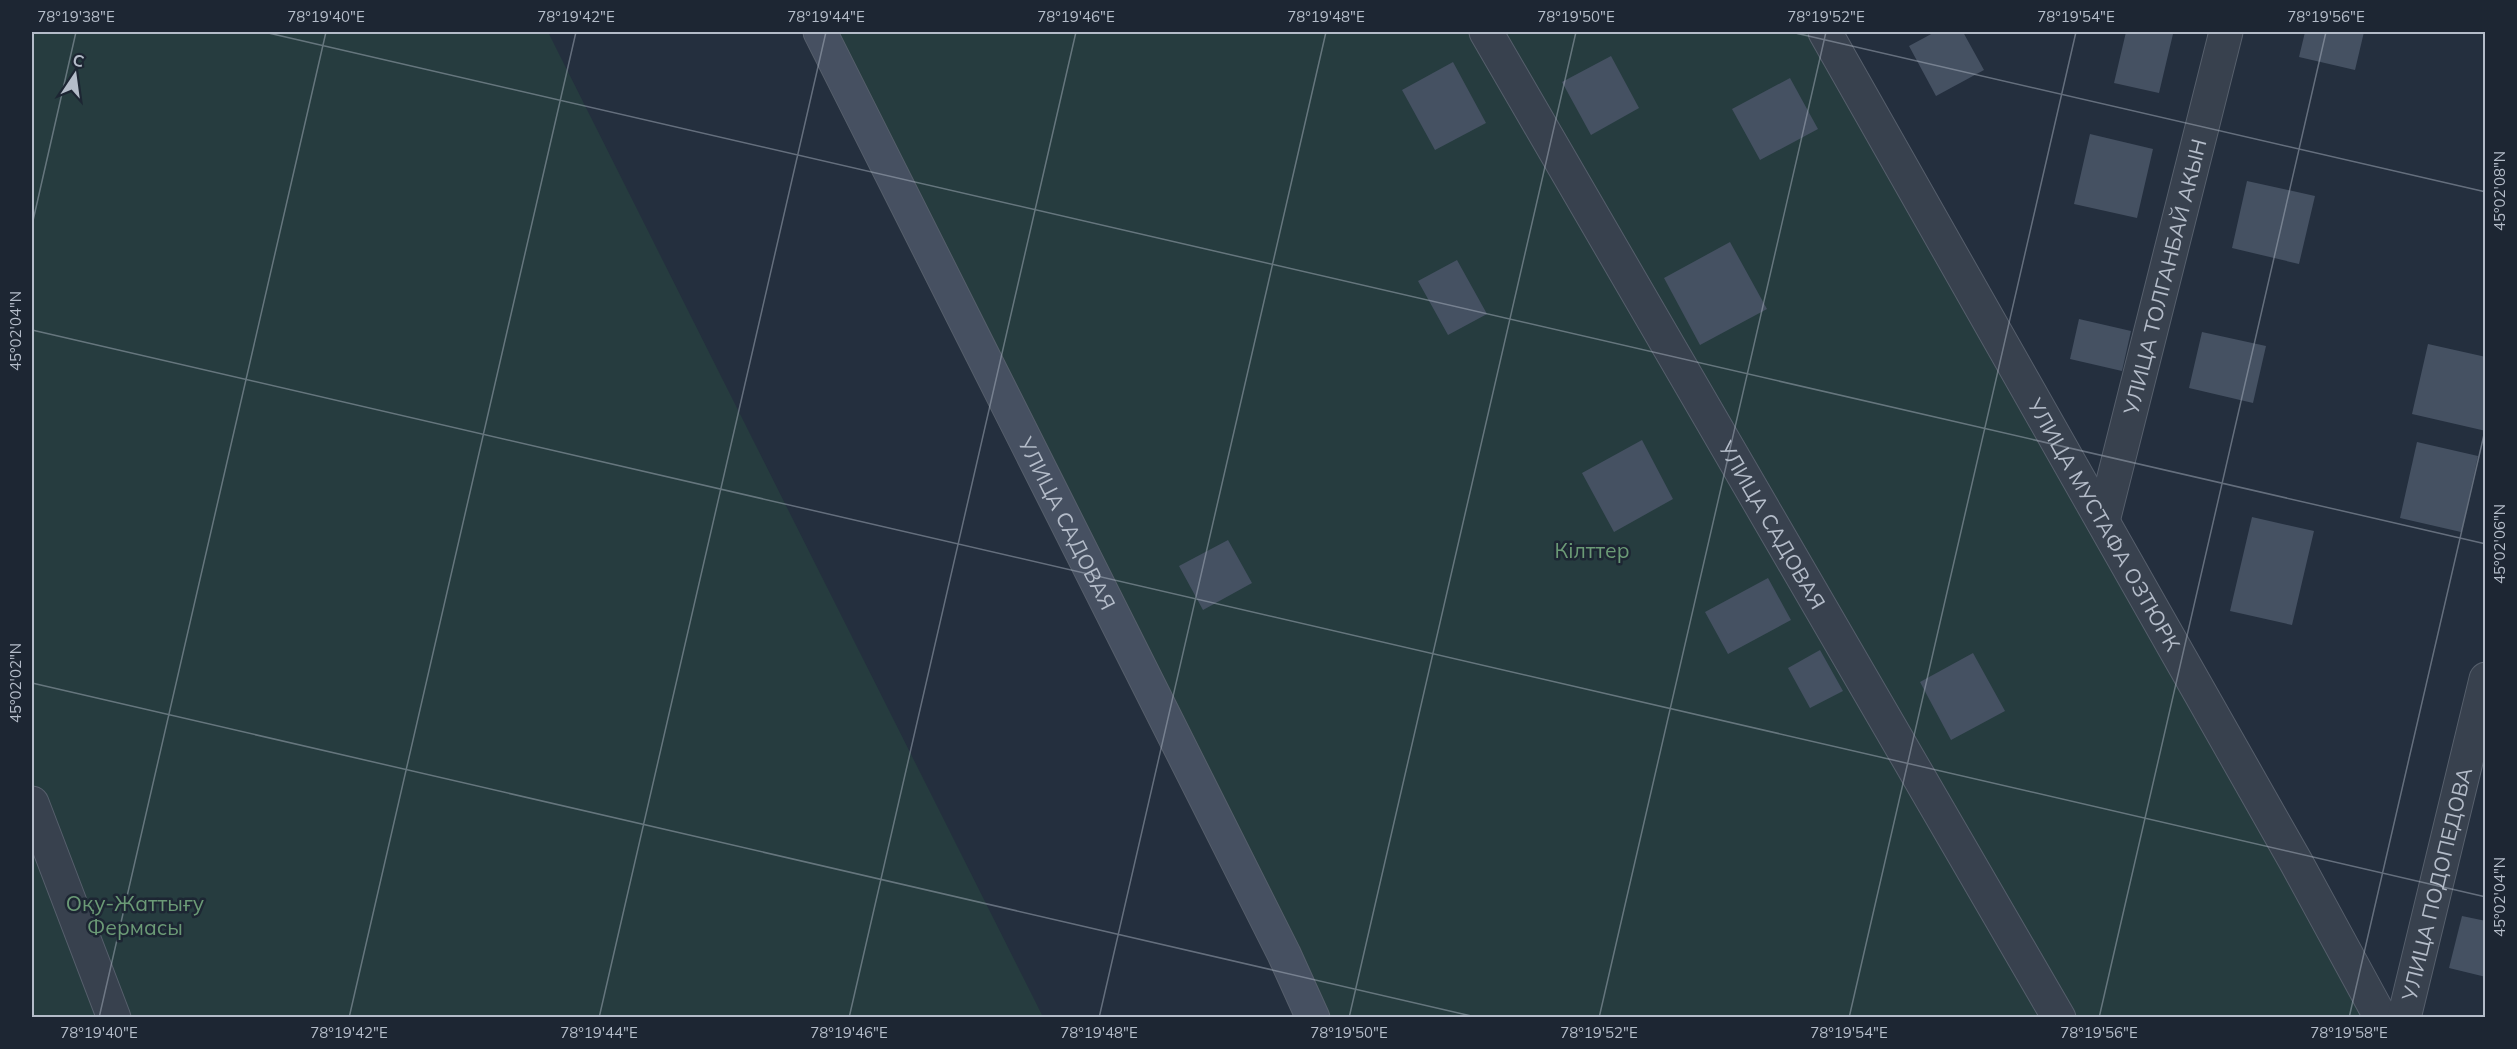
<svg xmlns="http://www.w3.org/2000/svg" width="2517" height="1049" font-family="Mulish,sans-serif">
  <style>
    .green { fill: #263c3f }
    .building { fill: #455162 }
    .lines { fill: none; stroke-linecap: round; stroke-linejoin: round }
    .street-casing { stroke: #565f6c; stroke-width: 35 }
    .secondary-casing { stroke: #565f6c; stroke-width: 35 }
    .street { stroke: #38414e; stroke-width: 33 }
    .secondary { stroke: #465061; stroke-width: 33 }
    .ticks { fill: none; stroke: #b4bcc9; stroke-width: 1.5; stroke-opacity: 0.45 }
    .labels { text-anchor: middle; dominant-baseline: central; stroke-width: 5; stroke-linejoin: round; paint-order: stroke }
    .street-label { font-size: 21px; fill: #b4bcc9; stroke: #1d2633 }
    .park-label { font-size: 21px; fill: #6b9a76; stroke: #1d2633 }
    .neatline { fill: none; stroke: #b4bcc9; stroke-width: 2 }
    .ticks-label { font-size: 15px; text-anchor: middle; fill: #b4bcc9 }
  </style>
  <rect width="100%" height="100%" fill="#242f3e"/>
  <path class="green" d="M32,32H548L1043,1017H32Z
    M830,32H1837L2368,1017H1304Z"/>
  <path class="building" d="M1935,32H1963L1984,70L1936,96L1909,46Z
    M2126,32L2173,34L2159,93L2114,83Z
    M2305,32H2364L2355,70L2299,57Z
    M1611,56L1639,108L1591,135L1562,82Z
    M1453,62L1486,123L1435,150L1402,90Z
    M1790,78L1818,129L1760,160L1732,109Z
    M2090,134L2153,149L2137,218L2074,204Z
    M2247,181L2315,196L2299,264L2232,248Z
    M1730,242L1767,309L1700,345L1664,278Z
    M1457,260L1487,314L1448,335L1418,281Z
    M2079,319L2131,331L2122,371L2070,359Z
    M2202,332L2266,346L2253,403L2189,388Z
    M2428,344L2486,357V431L2412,414Z
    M1642,440L1673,499L1614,532L1582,473Z
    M2417,442L2478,456L2461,532L2400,518Z
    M2252,517L2314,531L2292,625L2230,611Z
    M1228,540L1252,583L1203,610L1179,566Z
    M1768,578L1791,620L1728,654L1705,612Z
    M1820,650L1843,691L1810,708L1788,668Z
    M1973,653L2005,711L1951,740L1920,682Z
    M2462,916L2486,921V977L2449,968Z"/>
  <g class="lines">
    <defs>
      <g id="street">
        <path id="s1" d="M1486,32L2059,1018"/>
        <path id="s2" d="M1825,32L2296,862L2381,1018"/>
        <path id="s3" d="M2103,521L2226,32"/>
        <path d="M32,803L114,1018"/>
        <path id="s4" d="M2404,1018L2486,679"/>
      </g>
      <g id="secondary">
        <path id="s5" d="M820,32L1284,954L1313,1018"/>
      </g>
    </defs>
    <use href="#street" class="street-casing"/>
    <use href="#secondary" class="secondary-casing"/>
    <use href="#street" class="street"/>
    <use href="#secondary" class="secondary"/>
  </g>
  <path class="ticks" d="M264,32L2486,544M1791,32L2486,192M32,225L76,32M32,330L2486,897M32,683L1480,1018M99,1018L326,32M349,1018L576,32M599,1018L826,32M849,1018L1076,32M1099,1018L1326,32M1349,1018L1576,32M1599,1018L1826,32M1849,1018L2076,32M2099,1018L2326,32M2349,1018L2486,426"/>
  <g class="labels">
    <g class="street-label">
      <text stroke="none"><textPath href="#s3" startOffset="252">УЛИЦА ТОЛГАНБАЙ АКЫН</textPath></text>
      <text stroke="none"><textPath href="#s5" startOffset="550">УЛИЦА САДОВАЯ</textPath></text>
      <text stroke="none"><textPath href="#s1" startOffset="570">УЛИЦА САДОВАЯ</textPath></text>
      <text stroke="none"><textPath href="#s2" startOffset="566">УЛИЦА МУСТАФА ОЗТЮРК</textPath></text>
      <text stroke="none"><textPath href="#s4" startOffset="138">УЛИЦА ПОДОПЕДОВА</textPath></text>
    </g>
    <g class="park-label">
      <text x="1592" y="550">Кілттер</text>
      <text x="135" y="903">Оқу-Жаттығу<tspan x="135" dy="24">Фермасы</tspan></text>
    </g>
  </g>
  <rect width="2517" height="1049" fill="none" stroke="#1d2633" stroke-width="66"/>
  <g transform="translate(75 75) rotate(13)" stroke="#1d2633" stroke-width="4.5" paint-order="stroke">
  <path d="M0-4.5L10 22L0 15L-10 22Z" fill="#b4bcc9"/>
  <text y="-9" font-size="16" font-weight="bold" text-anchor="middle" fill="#b4bcc9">С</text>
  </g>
  <rect x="33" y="33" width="2451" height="983" class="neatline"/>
  <g class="ticks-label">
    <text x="76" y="22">78°19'38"E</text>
    <text x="326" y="22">78°19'40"E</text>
    <text x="576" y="22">78°19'42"E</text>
    <text x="826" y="22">78°19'44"E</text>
    <text x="1076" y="22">78°19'46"E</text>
    <text x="1326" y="22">78°19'48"E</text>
    <text x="1576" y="22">78°19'50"E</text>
    <text x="1826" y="22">78°19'52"E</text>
    <text x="2076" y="22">78°19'54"E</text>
    <text x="2326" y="22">78°19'56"E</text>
    <text transform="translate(2500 191) rotate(-90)" y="5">45°02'08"N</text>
    <text transform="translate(16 331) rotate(-90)" y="5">45°02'04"N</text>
    <text transform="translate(2500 544) rotate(-90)" y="5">45°02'06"N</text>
    <text transform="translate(16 683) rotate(-90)" y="5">45°02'02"N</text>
    <text transform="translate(2500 897) rotate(-90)" y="5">45°02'04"N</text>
    <text x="99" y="1038">78°19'40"E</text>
    <text x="349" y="1038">78°19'42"E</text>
    <text x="599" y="1038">78°19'44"E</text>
    <text x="849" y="1038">78°19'46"E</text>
    <text x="1099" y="1038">78°19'48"E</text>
    <text x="1349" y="1038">78°19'50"E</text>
    <text x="1599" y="1038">78°19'52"E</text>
    <text x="1849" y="1038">78°19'54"E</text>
    <text x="2099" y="1038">78°19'56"E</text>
    <text x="2349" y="1038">78°19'58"E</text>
  </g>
</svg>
